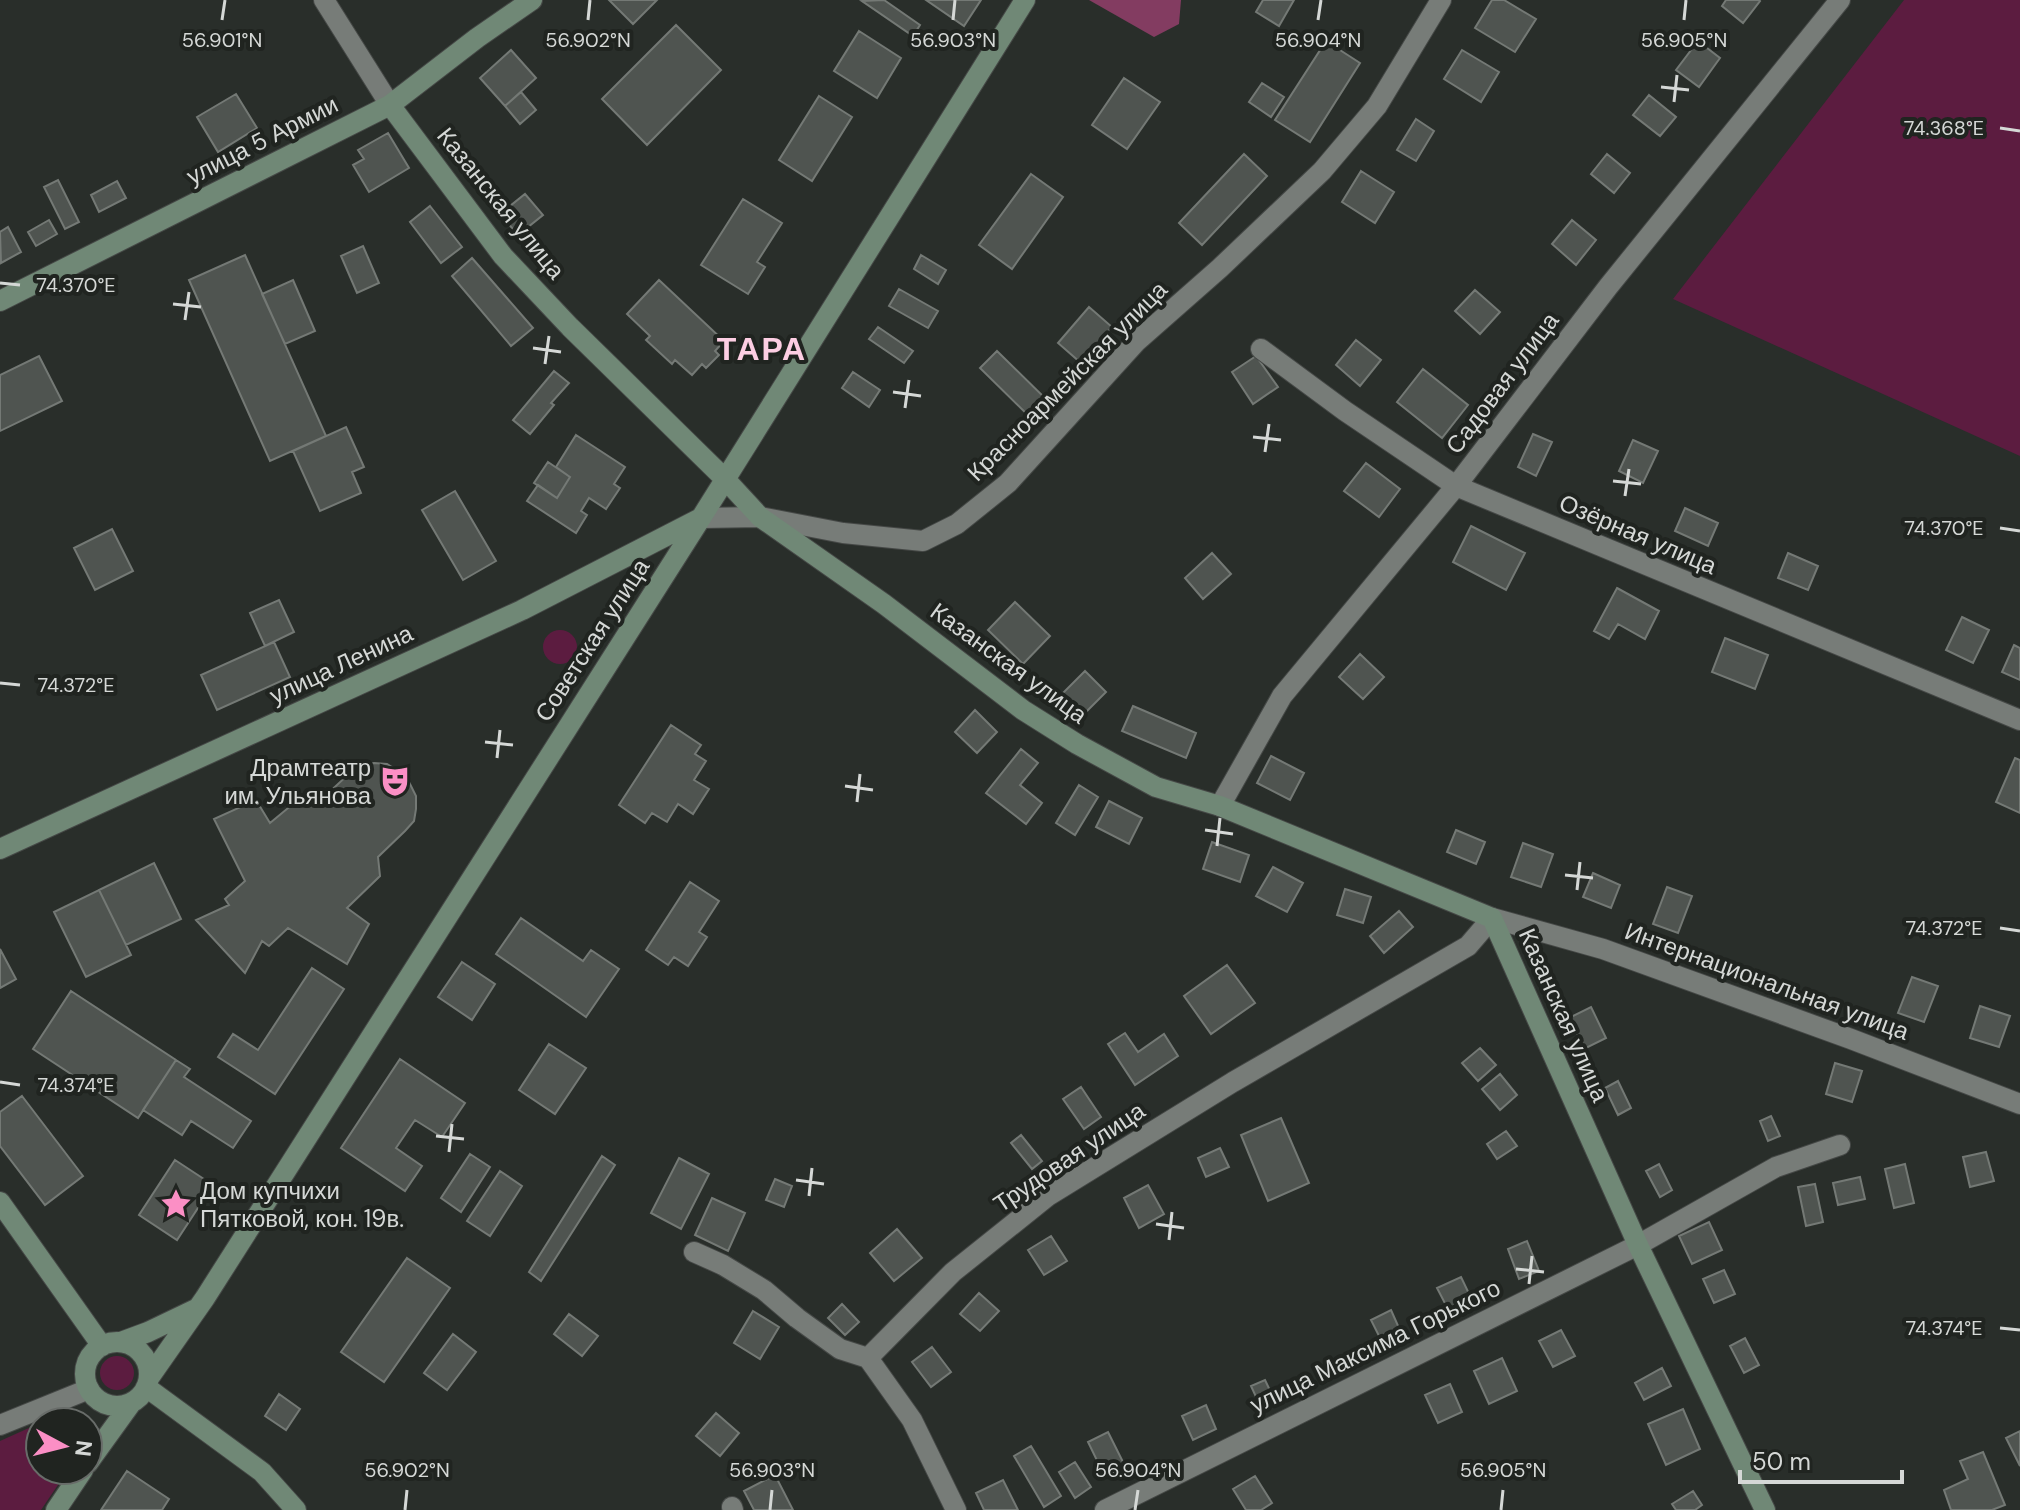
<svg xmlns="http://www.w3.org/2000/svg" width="2020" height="1510" font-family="'DM Sans',sans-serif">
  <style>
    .green { fill: #5c1c40 }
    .forest { fill: #833c61 }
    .building { fill: #4f5450; stroke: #747975; stroke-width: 2 }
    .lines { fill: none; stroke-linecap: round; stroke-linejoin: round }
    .minor-casing { stroke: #454846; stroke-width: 22 }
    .tertiary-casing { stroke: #454846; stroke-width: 22 }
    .secondary-casing { stroke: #454846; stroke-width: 22 }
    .minor { stroke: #777c78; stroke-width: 20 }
    .tertiary { stroke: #777c78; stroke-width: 20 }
    .secondary { stroke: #708876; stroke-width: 20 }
    .ticks { fill: none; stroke: #d5d8d6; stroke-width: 3 }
    .labels { text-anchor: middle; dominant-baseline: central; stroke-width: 8; stroke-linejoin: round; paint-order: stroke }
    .street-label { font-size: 24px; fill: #d5d8d6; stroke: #202420 }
    .poi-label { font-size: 24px; fill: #d5d8d6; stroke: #202420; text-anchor: end }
    .district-label { font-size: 32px; font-weight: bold; letter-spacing: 2px; fill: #fdcee3; stroke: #202420 }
    .ticks-label { font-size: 20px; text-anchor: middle; fill: #d5d8d6; stroke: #202420; stroke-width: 8; stroke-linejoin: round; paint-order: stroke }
  </style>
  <rect width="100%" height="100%" fill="#292e2a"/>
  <path class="green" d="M1904,0H2020V456L1673,299Z
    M543 647a17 17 0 1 1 34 0a17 17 0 1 1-34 0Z
    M100 1373a17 17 0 1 1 34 0a17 17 0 1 1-34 0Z
    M40,1423V1470H68L41,1510H0V1441Z"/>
  <path class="forest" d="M1089,0H1181L1179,24L1154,37Z"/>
  <path class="building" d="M609,0H657L633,24Z
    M884,0L920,25L913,36L862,1Z
    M926,0H981L964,26Z
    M1263,0H1294L1279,26L1256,12Z
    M1492,0H1504L1536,19L1515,52L1475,28Z
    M1726,0H1759L1760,1L1743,23L1722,6Z
    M676,25L721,70L647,145L602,99Z
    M859,31L901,58L877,98L834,71Z
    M1326,41L1360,63L1310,142L1275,120Z
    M1698,41L1720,58L1699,87L1676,70Z
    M511,50L536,78L505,106L480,78Z
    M1462,50L1499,72L1481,102L1444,79Z
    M1124,78L1160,102L1127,149L1092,125Z
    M1262,83L1284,97L1271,117L1249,102Z
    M521,92L536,110L520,124L505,106Z
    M236,94L257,128L218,152L197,117Z
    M1649,95L1676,117L1660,136L1633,115Z
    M819,96L852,117L812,181L779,160Z
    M1416,119L1434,131L1416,161L1397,150Z
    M388,133L409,168L369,192L353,165L364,159L358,150Z
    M1244,154L1267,176L1202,245L1179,223Z
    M1607,154L1630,173L1614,193L1591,174Z
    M1361,171L1394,192L1375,223L1342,202Z
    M1031,174L1063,197L1012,269L979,245Z
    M58,180L79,222L65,229L44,187Z
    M117,181L126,198L99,212L91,195Z
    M525,194L543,215L518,235L500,214Z
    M743,199L782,223L757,262L765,267L748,294L701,265Z
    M430,206L462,247L441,263L410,222Z
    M49,220L57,234L36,246L28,232Z
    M1572,220L1596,240L1576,265L1552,244Z
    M8,227L21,252L1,263L0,232Z
    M363,246L379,283L357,293L341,256Z
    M245,255L326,436L270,461L189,280Z
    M921,255L946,270L938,284L914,269Z
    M472,258L533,328L511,346L452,276Z
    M293,280L315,331L285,344L262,294Z
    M659,280L724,341L715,351L719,355L706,368L702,364L692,375L675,360L672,364L646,340L650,336L627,314Z
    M899,289L938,311L928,328L889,306Z
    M1475,290L1500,312L1480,334L1455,311Z
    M1089,307L1112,327L1081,363L1058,343Z
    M878,327L913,351L904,363L869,339Z
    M1356,340L1381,360L1360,386L1336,365Z
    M997,351L1051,404L1034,421L980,368Z
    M39,356L62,401L0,431V375Z
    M1256,356L1278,387L1253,404L1232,372Z
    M1423,369L1468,405L1442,438L1397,402Z
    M554,371L569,383L551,403L554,405L530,434L513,420Z
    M853,372L880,390L869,407L842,388Z
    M346,427L364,467L352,472L361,493L320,511L293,451Z
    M1533,434L1552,442L1536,476L1518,467Z
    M576,435L625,467L614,484L620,488L606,509L589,498L581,511L587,515L576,533L527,501L538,485L557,498L570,477L556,467Z
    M1633,440L1658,451L1643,483L1619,471Z
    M548,462L570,477L557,498L534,483Z
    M1366,463L1400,489L1379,517L1344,491Z
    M455,491L496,561L463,580L422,510Z
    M1685,508L1718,523L1708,546L1675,531Z
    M1471,526L1525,553L1506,590L1453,562Z
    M112,529L133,571L95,590L74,548Z
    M1212,553L1231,574L1203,599L1185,578Z
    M1788,553L1818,566L1808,590L1778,578Z
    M1617,588L1659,611L1645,639L1618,624L1609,639L1594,631Z
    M279,600L294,632L265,646L250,613Z
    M1015,602L1050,636L1023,664L988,630Z
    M1962,617L1989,630L1973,663L1946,650Z
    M1725,638L1768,655L1755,689L1712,672Z
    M274,642L290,677L217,710L201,675Z
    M2014,645L2020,648V680L2002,672Z
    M1360,654L1384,677L1363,699L1339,677Z
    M1085,671L1106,692L1081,717L1060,696Z
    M1133,706L1196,733L1186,758L1122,731Z
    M975,710L997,732L977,753L955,732Z
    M671,725L701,745L695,754L706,761L694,780L709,789L693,814L678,804L667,822L652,813L645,823L619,805Z
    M1021,749L1038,763L1020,785L1042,803L1026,824L986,793Z
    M1271,756L1304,773L1290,800L1257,783Z
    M2015,758L2020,760V813L1996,802Z
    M374,763L387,764L406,776L416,796V809L414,821L405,831L378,857L380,876L347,908L369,924L347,964L288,928L269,946L262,941L245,973L196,920L229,905L225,899L245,881L214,819L256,800L270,823L305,794L324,797L351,772L362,765Z
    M1079,785L1098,797L1075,835L1056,823Z
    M1109,801L1142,818L1129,844L1096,827Z
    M1456,830L1485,842L1476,864L1447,852Z
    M1212,842L1249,855L1240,882L1203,869Z
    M1523,843L1553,854L1541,887L1511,877Z
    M154,863L181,919L126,945L99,890Z
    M1273,867L1303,883L1287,912L1256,896Z
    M1593,873L1620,885L1611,908L1583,897Z
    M690,882L719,901L699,932L707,937L688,966L674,957L668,965L646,950Z
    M1667,887L1692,896L1678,933L1653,924Z
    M1345,889L1371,897L1363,923L1337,915Z
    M99,890L131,955L86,977L54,912Z
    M1399,911L1413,927L1384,953L1370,936Z
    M521,918L583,961L591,950L619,969L586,1017L496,954Z
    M0,949L16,979L0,988Z
    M462,962L495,984L472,1020L438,997Z
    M1227,965L1255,1003L1211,1034L1184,996Z
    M312,968L344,989L275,1094L218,1057L233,1034L258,1050Z
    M1912,977L1938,986L1924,1022L1898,1013Z
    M71,991L176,1060L138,1118L33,1049Z
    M1980,1006L2010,1016L1999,1047L1970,1038Z
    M1591,1007L1606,1038L1584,1049L1569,1018Z
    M1125,1033L1138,1052L1164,1034L1178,1056L1135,1085L1108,1044Z
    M549,1044L586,1068L555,1114L519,1090Z
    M1480,1048L1496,1065L1478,1081L1462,1063Z
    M400,1059L465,1103L442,1137L415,1120L396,1148L422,1166L405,1191L341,1148Z
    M176,1060L190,1069L184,1077L251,1121L233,1148L191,1121L182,1135L143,1110Z
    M1835,1063L1862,1071L1852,1102L1826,1094Z
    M1500,1074L1517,1095L1500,1110L1482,1089Z
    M1618,1081L1631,1108L1618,1115L1605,1088Z
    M1081,1087L1101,1117L1084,1129L1063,1099Z
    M22,1096L83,1176L45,1205L0,1146V1112Z
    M1771,1116L1780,1136L1768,1141L1760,1121Z
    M1281,1118L1309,1183L1268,1201L1241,1135Z
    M1506,1131L1517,1146L1497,1159L1487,1144Z
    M1021,1135L1042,1161L1032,1169L1011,1143Z
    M1220,1148L1229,1167L1206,1177L1198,1158Z
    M1986,1152L1994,1181L1970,1187L1963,1157Z
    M470,1154L490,1167L461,1212L441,1198Z
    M602,1156L615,1165L541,1281L529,1272Z
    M679,1158L709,1174L681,1229L651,1213Z
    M175,1160L213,1185L177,1240L139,1215Z
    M1659,1164L1672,1190L1660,1197L1646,1171Z
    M1905,1164L1914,1203L1894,1208L1885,1169Z
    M500,1171L522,1186L490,1236L467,1221Z
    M1860,1177L1865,1199L1838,1205L1833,1183Z
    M775,1179L792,1186L784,1207L766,1200Z
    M1815,1184L1823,1222L1806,1226L1798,1187Z
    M1148,1185L1164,1214L1139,1228L1124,1198Z
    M712,1198L745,1213L728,1251L695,1235Z
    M1709,1222L1722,1250L1692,1264L1679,1236Z
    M897,1229L922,1258L894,1281L870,1253Z
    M1051,1236L1067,1261L1044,1275L1028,1250Z
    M1527,1241L1539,1271L1519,1279L1508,1249Z
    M407,1258L450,1288L384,1382L341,1352Z
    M1724,1270L1735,1294L1714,1303L1703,1279Z
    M1461,1277L1473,1302L1450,1313L1437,1288Z
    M979,1293L999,1311L980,1331L960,1314Z
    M842,1304L859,1322L845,1335L828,1318Z
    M1391,1310L1403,1337L1384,1346L1371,1320Z
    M753,1311L779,1327L760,1359L734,1343Z
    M569,1314L598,1336L582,1356L554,1334Z
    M1561,1330L1575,1356L1553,1367L1539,1341Z
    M453,1334L476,1352L447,1390L424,1373Z
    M1745,1338L1759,1365L1744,1373L1730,1346Z
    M932,1347L951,1372L931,1387L912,1362Z
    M1502,1358L1517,1391L1489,1404L1474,1371Z
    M1662,1368L1671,1386L1644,1400L1635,1383Z
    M1265,1380L1276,1403L1262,1410L1251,1386Z
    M1450,1384L1462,1412L1438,1423L1425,1395Z
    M279,1394L300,1409L286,1430L265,1416Z
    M1206,1405L1216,1429L1193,1440L1182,1416Z
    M1683,1409L1700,1449L1666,1465L1648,1424Z
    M716,1413L739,1433L720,1456L696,1436Z
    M2020,1431V1466L2006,1438Z
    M1108,1432L1126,1468L1105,1477L1088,1442Z
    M1031,1446L1061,1496L1044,1507L1014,1456Z
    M1983,1452L2005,1505L1992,1510H1951L1944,1490L1968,1479L1960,1461Z
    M1075,1462L1091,1487L1075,1498L1059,1472Z
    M127,1471L169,1499L162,1510H101Z
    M775,1475L793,1510H754L744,1491Z
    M1255,1476L1272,1503L1261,1510H1246L1233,1489Z
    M1003,1480L1018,1510H984L976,1493Z
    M1693,1491L1702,1505L1695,1510H1676L1672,1504Z"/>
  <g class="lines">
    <defs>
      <path id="minor" d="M324,0L390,105
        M1261,349L1345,411L1456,486L2020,720
        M701,518L760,517L843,533L923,541L957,524L1008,483L1136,342L1220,268L1322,171L1377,106L1441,0
        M1220,806L1282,696L1456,486L1608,287L1840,0
        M694,1252L723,1265L764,1290L797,1318L840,1349L868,1358L953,1272L1048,1196L1233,1082L1468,946L1492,918L1603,949L1851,1039L2020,1104
        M868,1358L912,1420L956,1510
        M732,1507L733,1510
        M1105,1510L1638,1245L1776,1167L1840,1145"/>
      <path id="tertiary" d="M0,1425L89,1389"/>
      <path id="secondary" d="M390,105L503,256L570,327L725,479L760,517L884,604L1023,710L1077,744L1156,787L1220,806L1492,918L1638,1245L1765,1510
        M0,301L390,105L477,38L532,0
        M0,849L522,610L701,518
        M0,1202L102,1346
        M121,1342L148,1332L196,1309
        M85 1374a32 32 0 1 1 64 0a32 32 0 1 1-64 0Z
        M149,1378L205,1298L701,518L1025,0
        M146,1387L262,1472L296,1510
        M88,1463L132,1402
        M56,1510L83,1470"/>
    </defs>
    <use href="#minor" class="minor-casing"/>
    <use href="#tertiary" class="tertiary-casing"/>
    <use href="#secondary" class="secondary-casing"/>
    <use href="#minor" class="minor"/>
    <use href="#tertiary" class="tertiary"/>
    <use href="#secondary" class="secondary"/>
  </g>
  <path class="ticks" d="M222,20L225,0M588,20L590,0M953,20L955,0M1318,20L1321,0M1684,20L1686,0M1661,87L1689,90M1674,102L1677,75M2000,128L2020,131M0,283L20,285M173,304L201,307M185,320L189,292M533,348L561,352M545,364L549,336M893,392L921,396M905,408L909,380M1253,437L1281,440M1265,452L1269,424M1613,481L1641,484M1625,496L1629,469M2000,528L2020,531M0,683L20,685M485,742L513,745M497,758L500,730M845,786L873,790M857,802L860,774M1205,830L1233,834M1217,846L1220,818M1565,875L1593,878M1577,890L1580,862M2000,928L2020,931M0,1082L20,1085M436,1136L464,1139M449,1152L452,1124M796,1180L824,1184M809,1196L812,1168M1156,1224L1184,1228M1169,1240L1172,1212M1516,1269L1544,1272M1529,1284L1532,1256M2000,1328L2020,1330M405,1510L407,1490M770,1510L772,1490M1135,1510L1138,1490M1501,1510L1503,1490"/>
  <defs>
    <symbol id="theatre-bare" viewBox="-9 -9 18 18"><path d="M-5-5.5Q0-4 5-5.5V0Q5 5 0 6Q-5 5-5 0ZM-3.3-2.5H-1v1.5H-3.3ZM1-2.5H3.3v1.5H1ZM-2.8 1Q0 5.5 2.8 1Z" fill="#fb8fc5" stroke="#202420" stroke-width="2.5" paint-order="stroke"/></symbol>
    <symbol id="sight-bare" viewBox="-9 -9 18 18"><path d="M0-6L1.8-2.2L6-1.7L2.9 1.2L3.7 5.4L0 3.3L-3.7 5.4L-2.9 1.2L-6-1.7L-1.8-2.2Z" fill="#fb8fc5" stroke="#202420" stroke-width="2.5" paint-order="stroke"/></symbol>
  </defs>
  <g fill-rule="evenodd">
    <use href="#theatre-bare" x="373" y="759" width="44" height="44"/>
    <use href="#sight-bare" x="154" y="1182" width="44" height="44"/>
  </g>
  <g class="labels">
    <g class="street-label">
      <text transform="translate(262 140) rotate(-27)">улица 5 Армии</text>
      <text transform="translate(501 203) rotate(51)">Казанская улица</text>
      <text transform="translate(1067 381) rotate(-45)">Красноармейская улица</text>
      <text transform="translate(1502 383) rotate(-53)">Садовая улица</text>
      <text transform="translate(1638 534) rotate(23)">Озёрная улица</text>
      <text transform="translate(592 640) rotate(-57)">Советская улица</text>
      <text transform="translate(1009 663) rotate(36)">Казанская улица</text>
      <text transform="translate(341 664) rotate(-25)">улица Ленина</text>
      <text transform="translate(1767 981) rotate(20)">Интернациональная улица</text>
      <text transform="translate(1564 1015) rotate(66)">Казанская улица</text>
      <text transform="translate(1069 1157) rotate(-34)">Трудовая улица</text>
      <text transform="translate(1375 1346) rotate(-26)">улица Максима Горького</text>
    </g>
    <g class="poi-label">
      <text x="371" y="767">Драмтеатр<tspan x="371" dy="28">им. Ульянова</tspan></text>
      <text x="200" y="1190" text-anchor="start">Дом купчихи<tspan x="200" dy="28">Пятковой, кон. 19в.</tspan></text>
    </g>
    <g class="district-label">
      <text x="762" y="349">ТАРА</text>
    </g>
  </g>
  <g class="ticks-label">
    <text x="222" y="47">56.901°N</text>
    <text x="588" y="47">56.902°N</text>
    <text x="953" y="47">56.903°N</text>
    <text x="1318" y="47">56.904°N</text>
    <text x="1684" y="47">56.905°N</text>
    <text x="1944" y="135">74.368°E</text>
    <text x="76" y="292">74.370°E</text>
    <text x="1944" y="535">74.370°E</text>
    <text x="76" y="692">74.372°E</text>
    <text x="1944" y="935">74.372°E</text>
    <text x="76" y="1092">74.374°E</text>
    <text x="1944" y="1335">74.374°E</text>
    <text x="407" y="1477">56.902°N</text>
    <text x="772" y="1477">56.903°N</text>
    <text x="1138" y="1477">56.904°N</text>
    <text x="1503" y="1477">56.905°N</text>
  </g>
  <g transform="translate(64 1446) rotate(97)"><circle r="38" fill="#202420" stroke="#686c69" stroke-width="2"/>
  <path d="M0-6L14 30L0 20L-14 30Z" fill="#fb8fc5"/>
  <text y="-12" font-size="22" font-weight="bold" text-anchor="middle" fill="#d5d8d6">N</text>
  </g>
  <path d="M1740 1470v12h162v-12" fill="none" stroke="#d5d8d6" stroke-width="4"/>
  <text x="1752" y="1470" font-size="24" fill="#d5d8d6" stroke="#202420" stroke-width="6" paint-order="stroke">50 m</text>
</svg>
